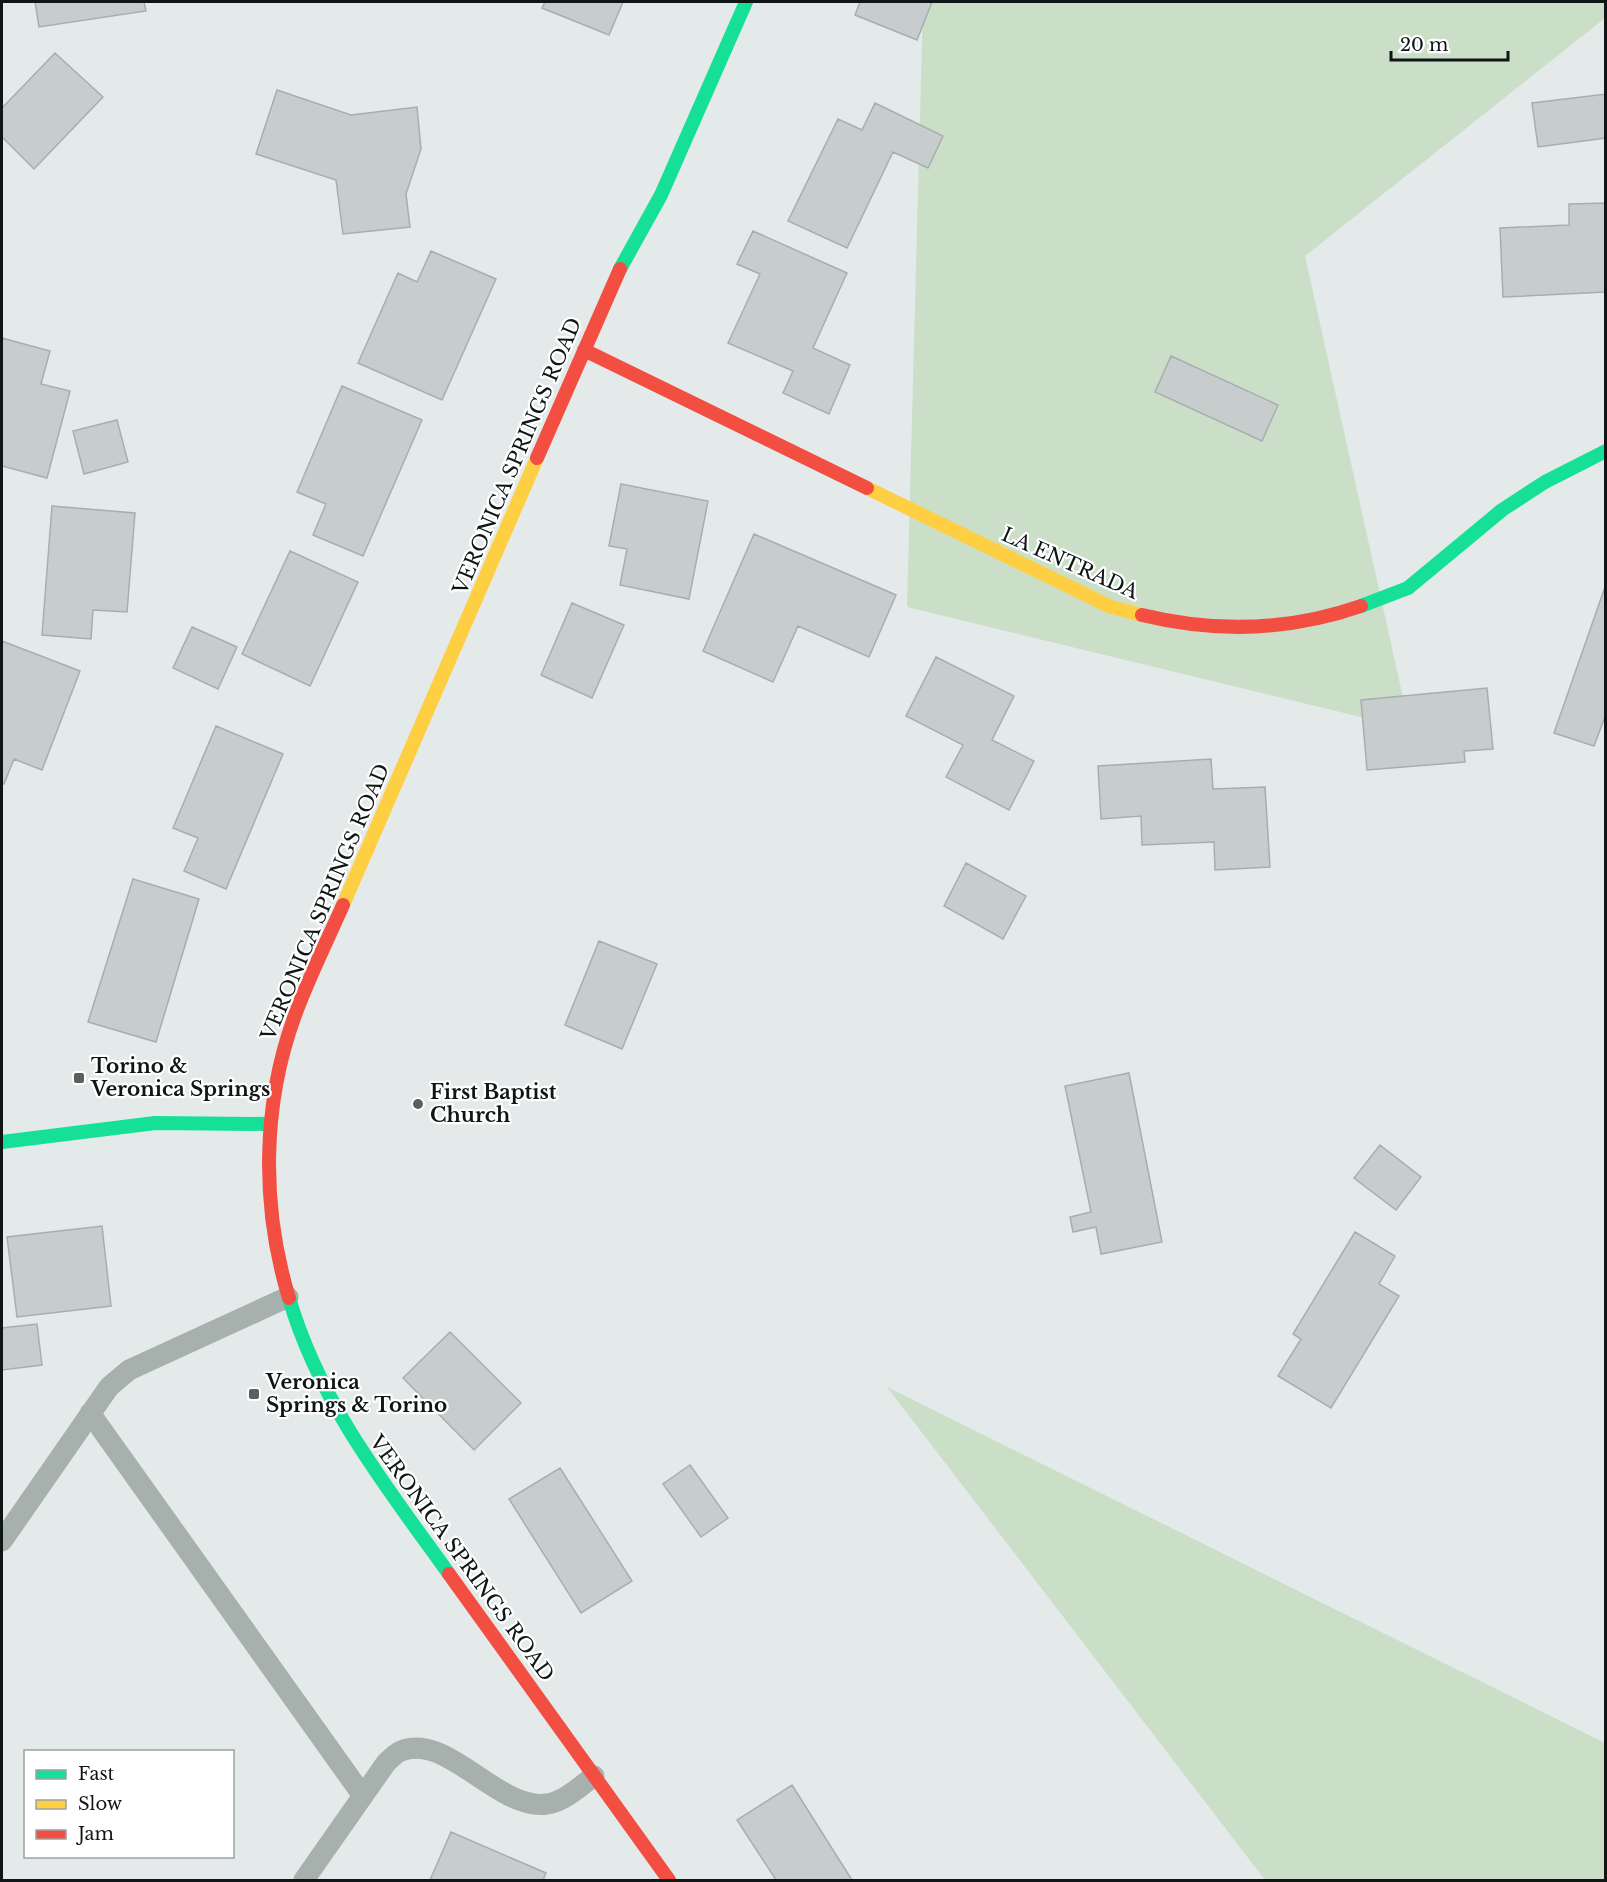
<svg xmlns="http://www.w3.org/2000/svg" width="1607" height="1882" font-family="'Libre Baskerville',serif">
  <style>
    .green { fill: #cbdec8 }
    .building { fill: #c7cccd; stroke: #a9adae; stroke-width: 1.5 }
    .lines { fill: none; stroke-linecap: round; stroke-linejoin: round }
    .lane { stroke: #a6b0ad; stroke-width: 21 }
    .fast { stroke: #16e098; stroke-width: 14 }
    .slow { stroke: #ffcf43; stroke-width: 14 }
    .jam { stroke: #f24e42; stroke-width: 14 }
    .poi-dot { fill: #5a6060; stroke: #fff; stroke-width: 2 }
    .labels { text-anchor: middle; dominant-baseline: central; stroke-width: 4.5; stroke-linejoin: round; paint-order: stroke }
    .street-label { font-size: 20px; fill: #101515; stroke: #fff }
    .poi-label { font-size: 20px; font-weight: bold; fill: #101515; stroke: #fff; text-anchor: start }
  </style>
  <rect width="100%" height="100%" fill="#e4eaea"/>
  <path class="green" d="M923,2H1605V18L1305,256L1410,729L907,607Z
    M887,1387L1605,1743V1880H1265Z"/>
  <path class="building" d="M35,2H144L146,11L39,27Z
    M545,2H623L609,35L542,8Z
    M860,2H932L917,40L855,15Z
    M55,53L103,97L34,169L2,137V108Z
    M277,90L351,115L417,107L421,149L406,194L410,227L343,234L336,180L256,154Z
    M1606,94V138L1538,147L1532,103Z
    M875,103L943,136L928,168L893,152L847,248L788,221L838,119L862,130Z
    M1606,203V292L1503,297L1500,228L1569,225V204Z
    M753,231L847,273L813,348L850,365L829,414L783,393L793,371L728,343L760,274L737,264Z
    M431,251L496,279L442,400L358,363L398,273L417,282Z
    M2,338L50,351L41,384L70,391L47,478L2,466Z
    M1171,356L1278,405L1262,441L1155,392Z
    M342,386L422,420L363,556L313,535L326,504L297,492Z
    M117,420L128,462L84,474L73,431Z
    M621,484L708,501L689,599L620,585L627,549L609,546Z
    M52,506L135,513L127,612L93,610L91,639L42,635Z
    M754,534L896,595L869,657L798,626L773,682L703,651Z
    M290,551L358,582L310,686L242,654Z
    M1606,584V714L1594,746L1554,733Z
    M572,603L624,625L592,698L541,675Z
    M192,627L237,647L218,689L173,668Z
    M2,641L80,671L42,770L14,759L4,784L2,783Z
    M936,657L1014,696L992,740L1034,761L1009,810L946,777L963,745L906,716Z
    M1487,688L1493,749L1464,751L1465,762L1367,770L1361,700Z
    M216,726L283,754L226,889L184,871L198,838L173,828Z
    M1211,759L1213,789L1265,787L1270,867L1215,870L1214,842L1142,845L1141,816L1101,819L1098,766Z
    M966,863L1026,896L1003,939L944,906Z
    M133,879L199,899L156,1042L88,1022Z
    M599,941L657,964L622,1049L565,1025Z
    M1129,1073L1162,1242L1101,1254L1096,1227L1073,1232L1070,1217L1091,1212L1065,1086Z
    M1380,1145L1421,1177L1396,1210L1354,1178Z
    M102,1226L111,1306L17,1317L7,1237Z
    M1355,1232L1395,1256L1379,1284L1399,1296L1331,1408L1278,1376L1301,1339L1293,1334Z
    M37,1324L42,1365L2,1370V1328Z
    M450,1332L521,1403L474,1450L403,1378Z
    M690,1465L728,1518L701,1537L663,1484Z
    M560,1468L632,1581L581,1613L509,1499Z
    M792,1785L852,1880H776L737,1820Z
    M451,1832L546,1873L543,1880H430Z"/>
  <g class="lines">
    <path class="lane" d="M90,1413L363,1796
      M2,1541L109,1387L129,1370L288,1297
      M304,1880L386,1763C390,1759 396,1753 401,1751C447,1732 498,1811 547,1804C563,1802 581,1786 594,1776"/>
    <path class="fast" d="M620,269L661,195L746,2
      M1361,606L1408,588L1502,510L1545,482L1606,451
      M2,1142L155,1123L269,1124
      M289,1298C320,1404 386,1486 449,1574"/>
    <path class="slow" d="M867,488L1111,607L1142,615
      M343,905L537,458"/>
    <path class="jam" d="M584,350L867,488
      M537,458L620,269
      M1142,615C1216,633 1289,631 1361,606
      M289,1298C261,1206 262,1105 295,1015C309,977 327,941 343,905
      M449,1574L669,1880"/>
  </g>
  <g class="poi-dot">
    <rect x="73" y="1072" width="12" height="12" rx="3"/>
    <circle cx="418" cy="1104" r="6"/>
    <rect x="248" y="1388" width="12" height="12" rx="3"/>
  </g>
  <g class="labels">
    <g class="street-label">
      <text transform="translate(517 456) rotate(-67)">VERONICA SPRINGS ROAD</text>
      <text transform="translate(1070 563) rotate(24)">LA ENTRADA</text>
      <text transform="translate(325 902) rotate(-67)">VERONICA SPRINGS ROAD</text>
      <text transform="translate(462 1558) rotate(54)">VERONICA SPRINGS ROAD</text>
    </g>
    <g class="poi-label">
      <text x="91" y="1066">Torino &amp;<tspan x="91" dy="23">Veronica Springs</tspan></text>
      <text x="430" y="1092">First Baptist<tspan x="430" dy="23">Church</tspan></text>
      <text x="266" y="1382">Veronica<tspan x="266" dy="23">Springs &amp; Torino</tspan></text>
    </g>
  </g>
  <rect width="1607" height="1882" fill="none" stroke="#101515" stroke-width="6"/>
  <rect x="24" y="1750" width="210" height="108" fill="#ffffff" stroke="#9fa1a1" stroke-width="1.5"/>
  <rect x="36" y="1770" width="30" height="9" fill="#16e098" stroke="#9fa1a1" stroke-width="1.5"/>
  <text x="78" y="1780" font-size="18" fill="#101515">Fast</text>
  <rect x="36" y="1800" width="30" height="9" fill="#ffcf43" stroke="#9fa1a1" stroke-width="1.5"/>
  <text x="78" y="1810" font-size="18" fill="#101515">Slow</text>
  <rect x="36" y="1830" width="30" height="9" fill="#f24e42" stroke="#9fa1a1" stroke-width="1.5"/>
  <text x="78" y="1840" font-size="18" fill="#101515">Jam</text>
  <path d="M1391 51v9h117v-9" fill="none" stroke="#101515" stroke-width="3"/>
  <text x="1400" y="51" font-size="18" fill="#101515" stroke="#ffffff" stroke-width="4.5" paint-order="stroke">20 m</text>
</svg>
